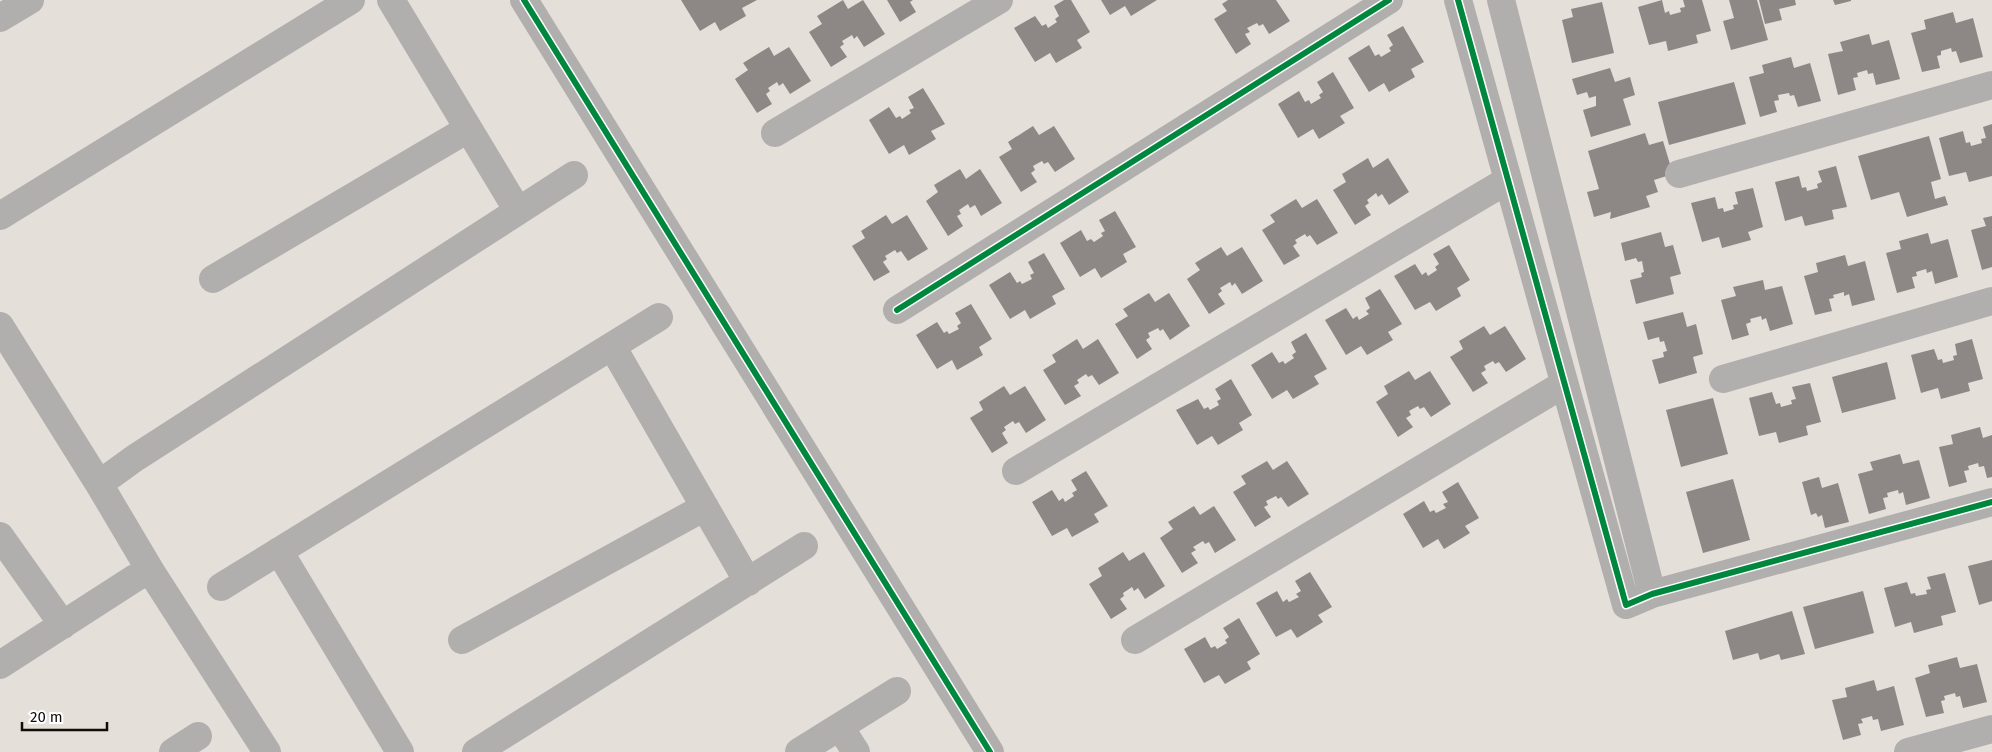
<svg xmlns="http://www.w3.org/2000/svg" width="1992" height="752" font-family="'Fira Sans',sans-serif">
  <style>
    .building { fill: #8d8885 }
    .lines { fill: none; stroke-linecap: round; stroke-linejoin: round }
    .minor { stroke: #b1aeae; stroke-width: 28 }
    .cycleway-casing { stroke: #fff; stroke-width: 9 }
    .cycleway { stroke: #00873e; stroke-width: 6 }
  </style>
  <rect width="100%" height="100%" fill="#e5dfd9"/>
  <path class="building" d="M681,0H757L742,8L746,16L720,31L715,22L700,31Z
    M843,0L848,9L863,0L885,34L864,47L857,36L854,39L852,35L842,41L844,44L840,47L847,57L831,67L809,32L822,24L817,16Z
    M887,0H913L910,2L916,12L900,22Z
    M1064,0H1071L1090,32L1077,40L1082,48L1056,63L1050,53L1035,62L1014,28L1035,16L1042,26L1046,24L1048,28L1057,22L1055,19L1059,16L1054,6Z
    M1101,0H1157L1131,16L1125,6L1110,15Z
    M1228,0H1276L1290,21L1269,34L1263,24L1259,26L1257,23L1247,28L1250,32L1245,34L1251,44L1236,54L1214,19L1227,11L1222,4Z
    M1662,0L1665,13L1669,11L1670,15L1681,12L1680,8L1685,7L1683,0H1702L1711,31L1696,35L1698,43L1668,51L1666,41L1649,45L1638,7Z
    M1729,0H1757L1768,40L1731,50L1723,21L1734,18Z
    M1759,0H1795L1796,5L1779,9L1782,20L1765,24Z
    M1833,0H1851V1L1835,5Z
    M1602,2L1614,53L1572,63L1562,20L1573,17L1571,9Z
    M1953,12L1956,23L1973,18L1983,57L1960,63L1956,51L1952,52L1951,48L1941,51V55L1937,56L1940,68L1922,72L1911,33L1926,29L1924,20Z
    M1403,26L1424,62L1411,69L1415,77L1389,92L1384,83L1369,92L1348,58L1369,45L1375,56L1379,54L1381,57L1391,51L1389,48L1393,45L1387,35Z
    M1869,34L1872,45L1889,40L1900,79L1876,85L1873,73L1868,74L1867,70L1857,73L1858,77L1853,78L1856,90L1838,95L1828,54L1843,51L1840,42Z
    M769,47L774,56L789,47L811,81L790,94L783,83L779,86L777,82L768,88L770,91L766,94L772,104L757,113L735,79L748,70L743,63Z
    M1791,57L1794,68L1810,63L1821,101L1798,107L1794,95L1790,96L1789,93L1778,95L1779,100L1774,101L1777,112L1760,117L1749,77L1764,73L1762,65Z
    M1610,68L1615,82L1630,77L1635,95L1623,99L1631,125L1591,137L1583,110L1596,106V96L1589,98L1587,92L1577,95L1572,79Z
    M1333,72L1354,108L1340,116L1345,123L1319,139L1313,129L1298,138L1278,104L1299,91L1305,102L1309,100L1311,104L1321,98L1319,95L1323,92L1317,82Z
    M1734,82L1746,124L1669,145L1658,102Z
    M923,88L945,124L931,131L936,139L909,155L904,145L889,154L869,120L889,107L896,118L900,116L902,119L911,113L909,110L914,108L908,97Z
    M1992,124V176L1969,182L1966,172L1949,176L1939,138L1963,131L1966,143L1970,142L1971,146L1982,143L1981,139L1986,138L1983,127Z
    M1033,126L1039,135L1054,126L1075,159L1055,172L1048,162L1044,164L1042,161L1033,166L1035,170L1031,173L1037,182L1021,192L999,157L1012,149L1008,142Z
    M1645,133L1649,145L1663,141L1673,174L1654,180L1658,192L1646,196L1650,207L1610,219L1611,212L1594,217L1587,192L1599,189L1588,151Z
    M1929,136L1941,179L1931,182L1935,199L1945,196L1948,205L1907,217L1899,192L1871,200L1858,156Z
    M1368,158L1373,168L1388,158L1409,192L1389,205L1382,194L1378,197L1376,193L1367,200L1369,203L1365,206L1371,215L1355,225L1333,190L1346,182L1342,174Z
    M1836,166L1847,207L1832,210L1834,219L1805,226L1802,216L1785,221L1775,182L1799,176L1802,188L1806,187L1807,191L1818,188L1817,184L1822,182L1818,171Z
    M960,169L966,179L980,169L1002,203L981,216L975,205L970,208L968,204L959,210L961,214L957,216L963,226L948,236L926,201L938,192L934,185Z
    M1753,188L1763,227L1748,232L1751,240L1722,248L1719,237L1702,242L1691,203L1715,197L1718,209L1723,208L1724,212L1734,209L1733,205L1738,204L1735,192Z
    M1296,199L1302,208L1317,199L1338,233L1317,245L1310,235L1307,237L1305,234L1295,240L1297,243L1293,246L1300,256L1284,265L1262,230L1275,222L1270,215Z
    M1115,211L1136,247L1123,254L1127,262L1101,278L1095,268L1080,277L1060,243L1081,230L1087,241L1091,239L1094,242L1103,236L1101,233L1105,231L1099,220Z
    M886,215L892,224L907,215L928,249L908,261L901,251L897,253L895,250L885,256L887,259L883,262L890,272L874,281L852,246L865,238L861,231Z
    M1992,216V267L1982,270L1971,230L1986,226L1983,218Z
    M1661,232L1665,247L1673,245L1681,274L1670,277L1674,294L1636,304L1630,280L1642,277L1641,273L1644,272L1642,261L1638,262L1636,258L1625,261L1621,243Z
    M1928,233L1931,244L1948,239L1958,277L1935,284L1932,271L1927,273L1926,269L1916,272L1917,276L1912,277L1915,288L1897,293L1886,253L1901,249L1899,241Z
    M1449,245L1470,280L1457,288L1461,296L1436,311L1430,302L1415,310L1394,276L1415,264L1422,275L1426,272L1428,276L1437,270L1435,267L1439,264L1433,254Z
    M1221,247L1227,256L1242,247L1263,281L1242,294L1235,283L1232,286L1230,282L1220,288L1222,291L1218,294L1225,304L1209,314L1187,279L1200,270L1195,263Z
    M1044,253L1065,289L1052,296L1056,304L1030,319L1025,310L1010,319L989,285L1010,272L1017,283L1020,281L1022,284L1032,279L1030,275L1034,273L1028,262Z
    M1845,255L1848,266L1865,261L1875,300L1852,306L1849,294L1844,296V292L1833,295L1834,298L1829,299L1832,311L1815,315L1804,276L1818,272L1816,263Z
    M1763,280L1765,290L1782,286L1793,324L1770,331L1766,318L1762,320L1761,316L1750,319L1751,322L1746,324L1749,335L1732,340L1721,300L1736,296L1733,287Z
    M1380,289L1402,324L1388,332L1393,340L1367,355L1361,346L1346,355L1325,320L1346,308L1353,319L1357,316L1359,320L1369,314L1366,311L1370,308L1365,298Z
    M1149,293L1155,302L1169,293L1190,326L1170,340L1163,329L1160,331L1158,328L1148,333L1150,337L1146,340L1152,349L1137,359L1115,324L1128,316L1123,309Z
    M971,304L992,339L979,347L983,355L957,370L952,360L937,369L916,335L937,322L944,333L947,331L949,334L959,329L957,326L961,323L955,313Z
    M1683,312L1687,327L1696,324L1703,354L1693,357L1697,373L1659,384L1652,360L1664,357L1663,352L1667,351L1664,341L1660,342L1659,337L1648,340L1643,322Z
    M1484,326L1490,335L1505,326L1526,359L1506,372L1499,362L1495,364L1493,361L1484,366L1486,370L1481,373L1488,383L1473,392L1450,357L1463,349L1459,341Z
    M1306,333L1327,369L1314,376L1319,384L1293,399L1287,390L1272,399L1251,365L1272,352L1279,363L1283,361L1285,364L1294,358L1292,355L1296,352L1291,342Z
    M1077,339L1083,349L1098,339L1119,373L1099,385L1092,375L1088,377L1086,374L1077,380L1079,383L1074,386L1081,396L1065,405L1043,370L1056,362L1052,355Z
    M1972,339L1983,379L1968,383L1970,391L1941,399L1938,388L1921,393L1911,355L1934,349L1938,360L1942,359L1943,363L1954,360L1953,356L1957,355L1955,344Z
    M1887,362L1896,399L1842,413L1832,377Z
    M1409,371L1415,380L1430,371L1451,404L1431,417L1424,407L1420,409L1418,406L1409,411L1411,415L1406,418L1413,427L1398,437L1376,402L1388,394L1384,386Z
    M1231,379L1252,415L1239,423L1243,430L1218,445L1212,436L1197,445L1176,410L1198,399L1204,409L1208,407L1210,410L1219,405L1217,401L1221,399L1215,389Z
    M1810,383L1821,422L1806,426L1808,435L1779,443L1776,432L1759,436L1749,398L1772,392L1776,404L1780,403L1781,407L1792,404L1791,400L1796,399L1792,387Z
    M1004,386L1010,395L1025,386L1046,420L1026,433L1019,422L1015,424L1013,421L1004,427L1006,430L1002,433L1008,443L992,453L970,418L983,410L979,402Z
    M1713,398L1728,454L1681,467L1666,410Z
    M1980,427L1983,438L1992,435V477L1987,478L1984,466L1979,467L1978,463L1968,466L1969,470L1964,471L1967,482L1949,487L1939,447L1953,444L1951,435Z
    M1900,454L1903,464L1919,460L1930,498L1906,505L1903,492L1899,494L1898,490L1887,493L1888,497L1883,498L1886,509L1869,514L1858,474L1873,470L1870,462Z
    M1267,461L1273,470L1287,461L1309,494L1288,507L1281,497L1278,499L1276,496L1266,501L1268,505L1264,507L1271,517L1255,527L1233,492L1246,484L1241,476Z
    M1086,471L1108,506L1094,514L1099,522L1072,537L1067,528L1052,536L1032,502L1052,490L1059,501L1063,498L1065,502L1074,496L1072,493L1077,490L1071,480Z
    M1819,477L1822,488L1838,483L1849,522L1825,528L1822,515L1818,517L1816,513L1811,515L1802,482Z
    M1733,479L1750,540L1703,553L1686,492Z
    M1458,482L1479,518L1465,526L1470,533L1444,549L1438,539L1423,548L1403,514L1424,501L1430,512L1434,510L1436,513L1446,508L1443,504L1448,502L1442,492Z
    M1194,506L1200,515L1214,506L1236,540L1215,553L1209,542L1205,544L1203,541L1193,547L1196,550L1191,553L1198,563L1182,573L1160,538L1173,529L1168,522Z
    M1123,552L1129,561L1144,552L1165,586L1145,599L1138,588L1134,591L1132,587L1123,593L1124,596L1120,599L1127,609L1111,619L1089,584L1102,576L1098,568Z
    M1992,560V601L1979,605L1968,566Z
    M1310,572L1332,607L1318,615L1323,622L1297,638L1291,629L1276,637L1256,603L1277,591L1283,602L1287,599L1289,602L1299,597L1296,594L1301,591L1295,581Z
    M1945,573L1956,612L1941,616L1943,625L1914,633L1911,622L1895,627L1884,588L1907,582L1911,594L1915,593L1916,596L1927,594L1926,590L1931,589L1927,577Z
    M1863,591L1874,633L1815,649L1803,607Z
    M1792,611L1805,654L1781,660L1779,654L1760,660L1758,653L1733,660L1725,631Z
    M1239,618L1260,654L1247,662L1251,669L1225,684L1219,675L1204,683L1184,649L1205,637L1211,648L1215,646L1217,649L1227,643L1225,640L1229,637L1223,628Z
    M1957,657L1960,668L1977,664L1987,702L1963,708L1960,696L1956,697L1955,693L1944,696L1945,700L1941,701L1944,713L1926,717L1915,678L1930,673L1928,665Z
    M1874,680L1877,691L1894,686L1904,725L1881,731L1878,719L1873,720L1872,716L1861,719L1863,723L1858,724L1861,735L1843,740L1832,700L1847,697L1845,688Z"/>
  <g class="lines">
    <path class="minor" d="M391,0L518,211
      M524,0L990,752
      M1458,0L1626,605L1652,594L1992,502
      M1501,0L1652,594
      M0,18L30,0
      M775,133L999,0
      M1679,174L1992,85
      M0,216L351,0
      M213,279L468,129
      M897,310L1389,0
      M0,326L99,484L150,570L267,752
      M612,346L748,582
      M1723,379L1992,301
      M1016,471L1508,180
      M99,484L135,458L574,175
      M0,536L63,625
      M279,551L400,752
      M221,587L659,317
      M462,640L705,507
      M1135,640L1564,384
      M0,665L135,578L150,570
      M840,727L856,752
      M173,752L198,736
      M476,752L804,546
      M799,752L897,691
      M1908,752L1992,729"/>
    <defs>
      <path id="cycleway" d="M524,0L990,752
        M1458,0L1626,605L1652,594L1992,502
        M897,310L1389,0"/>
    </defs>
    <use href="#cycleway" class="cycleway-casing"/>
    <use href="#cycleway" class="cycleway"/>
  </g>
  <path d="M22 722v8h85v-8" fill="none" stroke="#110d09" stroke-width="2.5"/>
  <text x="30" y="722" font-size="15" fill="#110d09" stroke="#ffffff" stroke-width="4" paint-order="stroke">20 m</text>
</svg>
